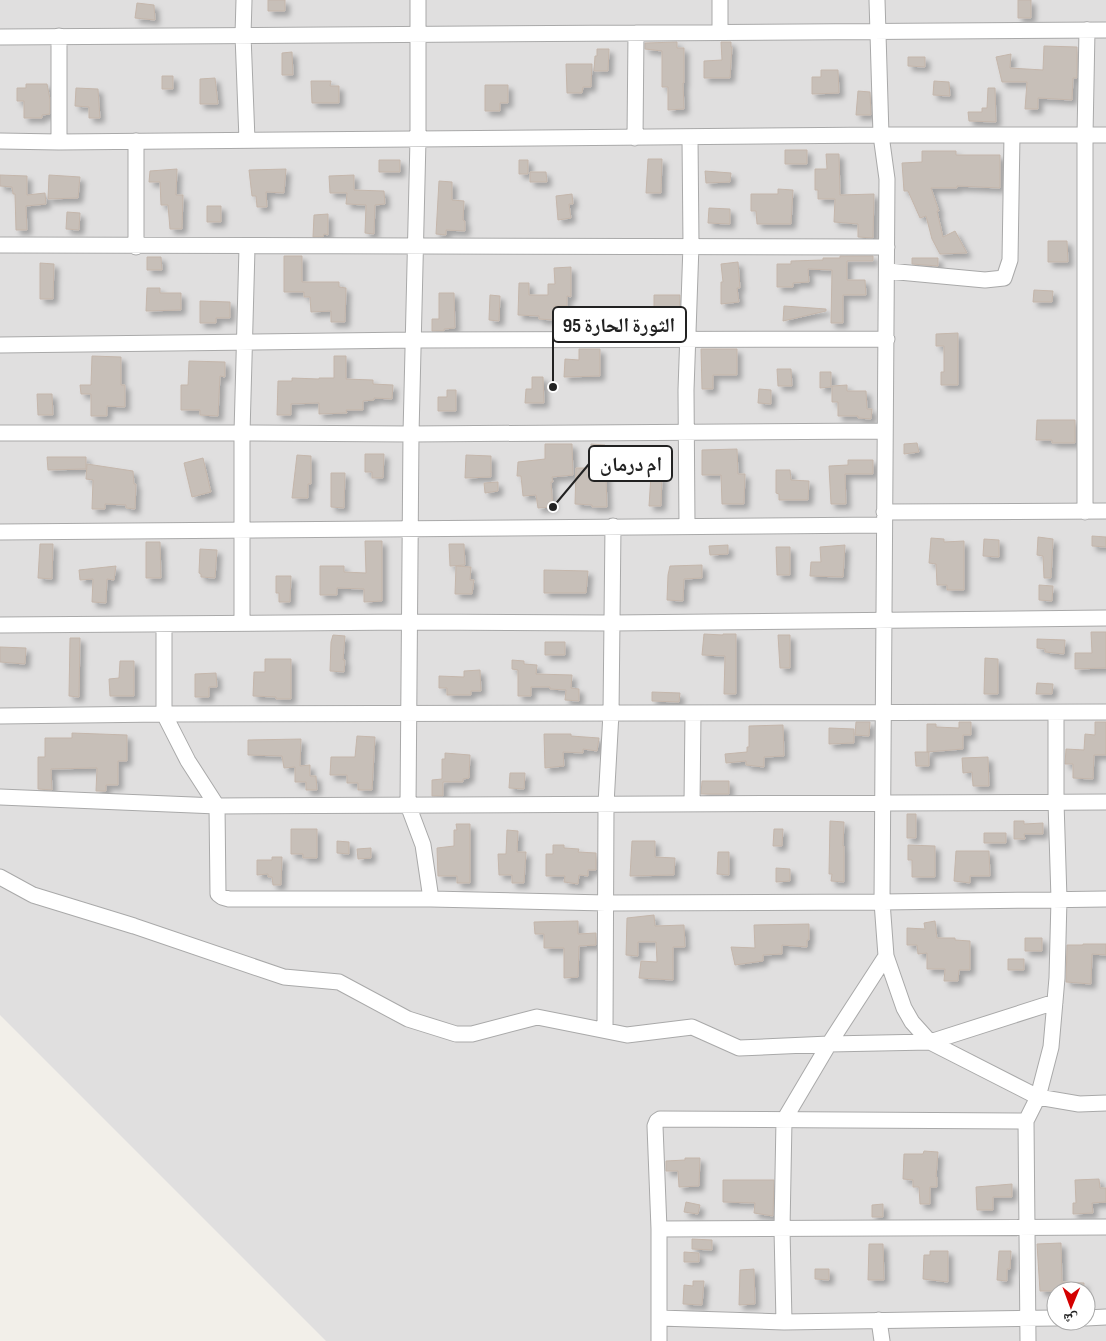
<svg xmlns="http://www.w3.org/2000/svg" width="1106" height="1341" font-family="'Sofia Sans Condensed','Noto Naskh Arabic',sans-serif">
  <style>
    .residential { fill: #e0dfdf; fill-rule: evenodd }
    .building { fill: #c7bfb8; stroke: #c4b6ab; filter: url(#shadow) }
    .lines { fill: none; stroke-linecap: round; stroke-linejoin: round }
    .minor-casing { stroke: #a9a9a9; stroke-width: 17 }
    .minor { stroke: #fff; stroke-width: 15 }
    .leader { fill: none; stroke: #222; stroke-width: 2 }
    .callout-dot { fill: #222; stroke: #fff; stroke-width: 2 }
    .callout { fill: #fff; stroke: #222; stroke-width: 2 }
    .callout-label { font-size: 20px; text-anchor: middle; font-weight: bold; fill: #222 }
  </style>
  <defs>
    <filter id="shadow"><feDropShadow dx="4.5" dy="4.5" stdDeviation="2.5" flood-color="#0004"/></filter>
  </defs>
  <rect width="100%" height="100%" fill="#f2efe9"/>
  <path class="residential" d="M0,0H1106V1341H326L0,1015ZM1056,1291H1086V1321H1056Z"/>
  <path class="building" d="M268,0H285V11H268Z
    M1018,0H1031V18H1018Z
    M137,3L154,5L155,20L135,18Z
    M677,42V48H684V83H683L684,109L668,110V87H662V51L645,49V43Z
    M721,42H731V47H732L730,78H704V61L722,60Z
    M1044,46L1077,47V78H1073L1072,100L1038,98V109H1025L1027,82H1002L996,57L1011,54L1010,68L1043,70Z
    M597,49H609L608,71H594L595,56H597Z
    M292,52L293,75H282V53Z
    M908,57H925V67L908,66Z
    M566,64H592L591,87H583L582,93H567Z
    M821,70H838L839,93L812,94V77H821Z
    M162,76H173V89H162Z
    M215,78L218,104H200V79Z
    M311,81H331L330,86H339V103H312Z
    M934,81L949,82L950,96L933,95Z
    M26,84H47L50,99V114L42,115V118H24V101H17V88H26Z
    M485,85H508V103H500V111H485Z
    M76,88L98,89L100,118H89V107L75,106Z
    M988,88H995L996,122L969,121L968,112H982V108H987Z
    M858,91L870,92L871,115H856Z
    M785,150H807V164H785Z
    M922,151H956V155H1000V188L957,186V188H931L939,211H937L943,237L955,231L967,253L940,254L932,239L926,216L920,218L908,191H904L902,163L922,162Z
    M826,154H839L840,195L874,194L873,238L858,237V224L834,222L835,199H818V190H815V169H827Z
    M648,159H662L661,193H646Z
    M379,160H400V172H379Z
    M519,160H528V174H519Z
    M177,169L176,195H183L182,229H170L168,205H161L160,182H149L150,171Z
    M286,169L284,193L266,192L267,207H257L256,196H252L249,170Z
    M705,171L731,173L730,182L706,183Z
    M530,172H546L547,182H530Z
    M0,175L27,176V195L45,193L46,204L26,206L27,230H16L15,194H13L12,187L0,186Z
    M49,175L80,177L78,198L48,199Z
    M354,175V190L384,191L385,204L375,205L374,234L365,233L366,205L346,204L347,193H330L329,176Z
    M439,181L452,182V200L464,201L463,220L465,221V231L446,230V235L436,234Z
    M778,189L793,190L791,224H757L756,211H751V194H778Z
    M572,194L573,204H569L571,218L558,220L556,196Z
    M207,206H221V222H207Z
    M709,208L730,209V224L708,223Z
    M67,212L80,213L79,230L66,229Z
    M328,214V235L324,234L323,237H313L314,215Z
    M1048,241H1067L1068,262H1048Z
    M284,256H302V282H339V287L346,288L345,322H331V311L311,312L310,297H304V292H284Z
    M840,256H873V261H847V280H865L866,295H843V323H831L832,270L808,269L809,282L793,283V287H777V264H791V261L823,260V258H840Z
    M147,257H161L162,270H147Z
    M912,258H938V266L912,264Z
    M738,262L740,288H737L739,302L721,304V282H723L721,264Z
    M40,263L54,264L53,299H40Z
    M571,267V297L567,296V306H554L553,320L539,319V316L518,315L519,283H529V295H548V284H555L554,268Z
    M147,288H160V293H181V310L146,311Z
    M1034,290L1053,291L1052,302H1033Z
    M439,293H454L455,328L444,329V331H432V319H439Z
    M490,295L500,296L499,321L489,320Z
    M654,295H680L679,325L654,322Z
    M200,301L230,302V318H216V323H200Z
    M784,306L826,309V311L783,321Z
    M958,333V385H941V372H944V346H936V334Z
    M579,349H600V376L564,377L565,359L579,360Z
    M701,349H737V375H713V389H702Z
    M92,356L121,357V385H125V407L107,406V416H91V394H81L80,385H91Z
    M334,356H346V379L373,380V384L393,385L392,399L374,398V400L363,401V410H346L347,413L319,414V403L291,404V415H277L278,381H292V378L319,379V378H334Z
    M189,361L225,362V377L220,376L218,416L200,415V410H181V385H188Z
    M777,369H791L792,386H778Z
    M820,372H831V387L820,388Z
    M532,377H543L544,403H525L526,389H532Z
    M847,385V391H866L867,409H872L871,419L858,418V416H838V402H832V386Z
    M759,389L771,390V404L758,403Z
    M447,390H456V411H438V397H447Z
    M37,394H52L53,415H38Z
    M1037,420H1075V443H1052V440H1036Z
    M917,443L919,452L904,454V444Z
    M545,444H572L573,475L552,477L553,482H551L553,507L538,508L536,495L523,496L521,476H517L518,462L545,459Z
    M591,444L605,445L607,507H592V505L575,504L576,468H590Z
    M737,449L738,474H745L744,504H722L721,475H702V450Z
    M365,454H384L383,478H372V472H365Z
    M297,455L311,456V484H308V498H292Z
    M466,455L491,456V477L465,478Z
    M47,457H86V469L48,470Z
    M203,458L211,492L192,497L184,463Z
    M848,460H873V474H845L846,504H831L829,466L848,465Z
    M87,464L133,471L134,484H136L135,509L126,508V505L105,504V509H92L93,480L86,479Z
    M776,470H790L791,480L809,481L808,500H779V494L776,493Z
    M331,473H345L344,508L331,507Z
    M651,475H662L661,506H649Z
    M498,482V491L485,493L484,483Z
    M1092,536L1106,537V547L1092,546Z
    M1038,537L1053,539L1051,578H1044L1043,556L1037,555Z
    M931,538L944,539V542L964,541V590H947V585H937L936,564L929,563Z
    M984,539L999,540V557L983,556Z
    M365,541H382V601L364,602V589L337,588V595H320V566H344V572L366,573Z
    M146,542H160L161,578H146Z
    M40,544H53L52,579L38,578Z
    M449,544H464L465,565L450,566Z
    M728,545V554L710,555L709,546Z
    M845,545L843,577L810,576L811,562H821L820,547Z
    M776,547H790V575H777Z
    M200,549L217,550L215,578L201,577V574L199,573Z
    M702,565V578L684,579L683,601L667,600L668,575L670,566Z
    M116,566L114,580L107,579L106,603L92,602L93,579L80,580L79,570Z
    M456,566L471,567L470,580H474L472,594H455Z
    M544,570L588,571L586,593H544Z
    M276,576H291L290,602H279V593H276Z
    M1039,585L1053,586L1052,601L1039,600Z
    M1091,632H1106V668L1075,669V653H1092Z
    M704,634L723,635V634H736V694H724L725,656L702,655Z
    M333,635L345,636L343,660H345L344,672L330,671L331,642Z
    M778,635H790V668H780Z
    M70,638H80L79,697L69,696Z
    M1037,639L1065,640L1064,654L1045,652V649L1037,648Z
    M545,642H565V655H545Z
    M0,647L26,648L25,664L0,662Z
    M985,658L998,659V694H984Z
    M265,659H291V699H276V697L253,696L254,672H265Z
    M512,660L524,661V664L537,665L536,674L572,675L571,688L579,689V701L565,700L566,690L550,689V687H531V696H518V670L512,669Z
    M120,661H134V696H110L109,679L119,678Z
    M480,670L481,691H471V695H447V688H439V676L464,677V671Z
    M216,673L217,687H209V697H195V674Z
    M1037,683L1053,684L1052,694H1036Z
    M652,692L680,693L679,702L652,701Z
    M856,722H870L869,736L855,735Z
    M959,722H971V735H963V749L927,752V724H936V727L959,728Z
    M1095,722H1106V755H1094L1093,779L1073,778V764H1065L1066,749L1084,750L1085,734L1095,735Z
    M783,725L784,756L764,757V767L746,765V761L726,763L725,754L747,752V747H749V726Z
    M829,728L854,729V743L829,744Z
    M72,733L127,735V761H118V785H106V791H96L97,768L51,769L52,790L38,789V757H45V738H72Z
    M544,734H571V736L599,738L597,751L583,749V753L563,752L564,766L545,768Z
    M357,736L375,737L372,790H358V783H347V775H330L331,757H355Z
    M301,739L300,766L310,765V776H316L317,790H306V782H295V767L284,768L282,756L248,755V740Z
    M915,752H929V766H916Z
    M445,753L470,755L469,778L463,779V782H443V796H432V780L442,779V759H445Z
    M988,757L989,786H973L972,772L963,773L962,758Z
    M510,773H525L524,789L509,788Z
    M702,781H729V794H701Z
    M907,814H916V838H907Z
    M830,821L844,822L843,846H844V882L831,881L832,874H829Z
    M1014,821H1024V824L1043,823V834H1024L1025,839H1014Z
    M456,824H470V883H457V876H438L437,848L454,846V830H457Z
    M291,829H317V858H303V854H291Z
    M774,829H783L782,846H773Z
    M507,830L518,831L517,852H526L524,883H512V875H499L498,854H506Z
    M984,833H1006V843H984Z
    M337,841L349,842V854L337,853Z
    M632,841H655V857L675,858L674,875L630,876Z
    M553,845H564V848L579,849L578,852L596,853V870H588V876L579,875L578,884L564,882L565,876H546V854H553Z
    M908,845L935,846V877H912V860H908Z
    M371,848V858L358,859L357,849Z
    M956,851H989L990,876H970V883L954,881Z
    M718,852H729V875L717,874Z
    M272,857H282L281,885H273L272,877H268V874L257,875V860H272Z
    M776,868L790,869V881L776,882Z
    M654,915L655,926L684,925L685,947H673V980L639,978L641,961L657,962L656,942H638V956L626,955L627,918Z
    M578,921V934L596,933V945L579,946L578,977L564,978V948H544V934H535L534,922Z
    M935,921L937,938H955V940L970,941V970H959L958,981H944L945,969H927V953L918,954L917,945H907V928L925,929L924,923Z
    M809,924V940H807V947L782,945V954L763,955V961L735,965L731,947L755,948L754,925Z
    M1025,938H1042V951H1025Z
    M1083,944H1106V955L1092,954L1091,984L1066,982L1067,945H1083Z
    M1008,959H1024V970H1008Z
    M924,1151L938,1152L936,1177H937V1187H930V1204H920L919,1187H913V1180L903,1179L904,1154H923Z
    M685,1158H700L699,1186L679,1187L678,1171H666V1161L685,1160Z
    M1099,1179L1100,1188H1106V1202L1092,1203L1093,1213L1073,1214V1203H1076L1075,1180Z
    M723,1180H774L773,1216L754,1213L755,1203L723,1202Z
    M1012,1184V1197H993V1210H977L976,1187Z
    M686,1202L700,1205L698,1214L684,1212Z
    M883,1204V1217H872V1205Z
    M692,1239L712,1240V1250L692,1249Z
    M1061,1243L1062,1282L1084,1283V1291H1040L1037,1244Z
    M869,1244H883L884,1280H868Z
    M930,1251H948V1282L923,1279L924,1255H930Z
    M999,1251H1011L1010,1269H1007V1281L997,1280Z
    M684,1252L699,1253V1262H684Z
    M754,1269L755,1304L739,1305L740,1270Z
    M815,1269H829V1280L815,1279Z
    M693,1281H704L702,1305L683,1304L684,1285L693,1286Z"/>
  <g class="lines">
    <defs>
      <path id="minor" d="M244,0L243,35L247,140
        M418,0V139L411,434L408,805L423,845L431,899
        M720,0V32
        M877,0L881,135L887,179L882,902L886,956L904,1008L912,1022L930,1042L1038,1097L1079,1104L1106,1103
        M59,36V142
        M0,37L1106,30
        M635,138L636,33
        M0,141L59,142L881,135H1106
        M136,141V247
        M0,245C296,248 592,245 887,247
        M888,271L985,280L1004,278L1010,260L1012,135
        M0,345L414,340L887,339
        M0,433H242L411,434L885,431
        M884,512L1106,511
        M1085,512V135L1087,30
        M687,525L686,390L691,245L690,138
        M0,532L884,525
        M242,623V433L247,248
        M0,625L410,622L612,623L1106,618
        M164,625V714L188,761L217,806L218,894L222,897L229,899H431L606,903L882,902L1106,899
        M0,716L164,714L1106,712
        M0,797L217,806L1106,802
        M692,804L693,713
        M0,877L33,895L134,926L284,977L339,982L408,1019L456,1034H472L537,1017L627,1035L692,1027L739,1048L829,1044L930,1042L1055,1002
        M605,1030L606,804L611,713L613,526
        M1026,1121L660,1119L657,1121L655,1126L659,1229V1318L784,1322L1056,1318
        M659,1229L1106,1227
        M1086,1318L1106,1317
        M879,1320L882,1341
        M784,1322L782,1229L784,1120L829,1044L886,956
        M659,1341V1318
        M1028,1341L1026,1121L1038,1097L1051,1047L1057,978L1059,899L1056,802V713"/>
    </defs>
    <use href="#minor" class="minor-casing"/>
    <use href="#minor" class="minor"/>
  </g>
  <path class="leader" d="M553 387L553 325M553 507L589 464"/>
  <g class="callout-dot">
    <circle cx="553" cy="387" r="5"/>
    <circle cx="553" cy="507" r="5"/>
  </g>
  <g class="callout">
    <rect x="553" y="307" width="133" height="35" rx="5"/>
    <rect x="589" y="446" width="83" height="35" rx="5"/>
  </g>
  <g class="callout-label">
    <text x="619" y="332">الثورة الحارة 95</text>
    <text x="631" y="471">ام درمان</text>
  </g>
  <g transform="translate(1071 1306) rotate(181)"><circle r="24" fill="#ffffff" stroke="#a7a7a7"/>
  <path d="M0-4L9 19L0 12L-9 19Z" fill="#d40000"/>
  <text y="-8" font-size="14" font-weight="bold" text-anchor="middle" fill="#222222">ش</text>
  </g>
</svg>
